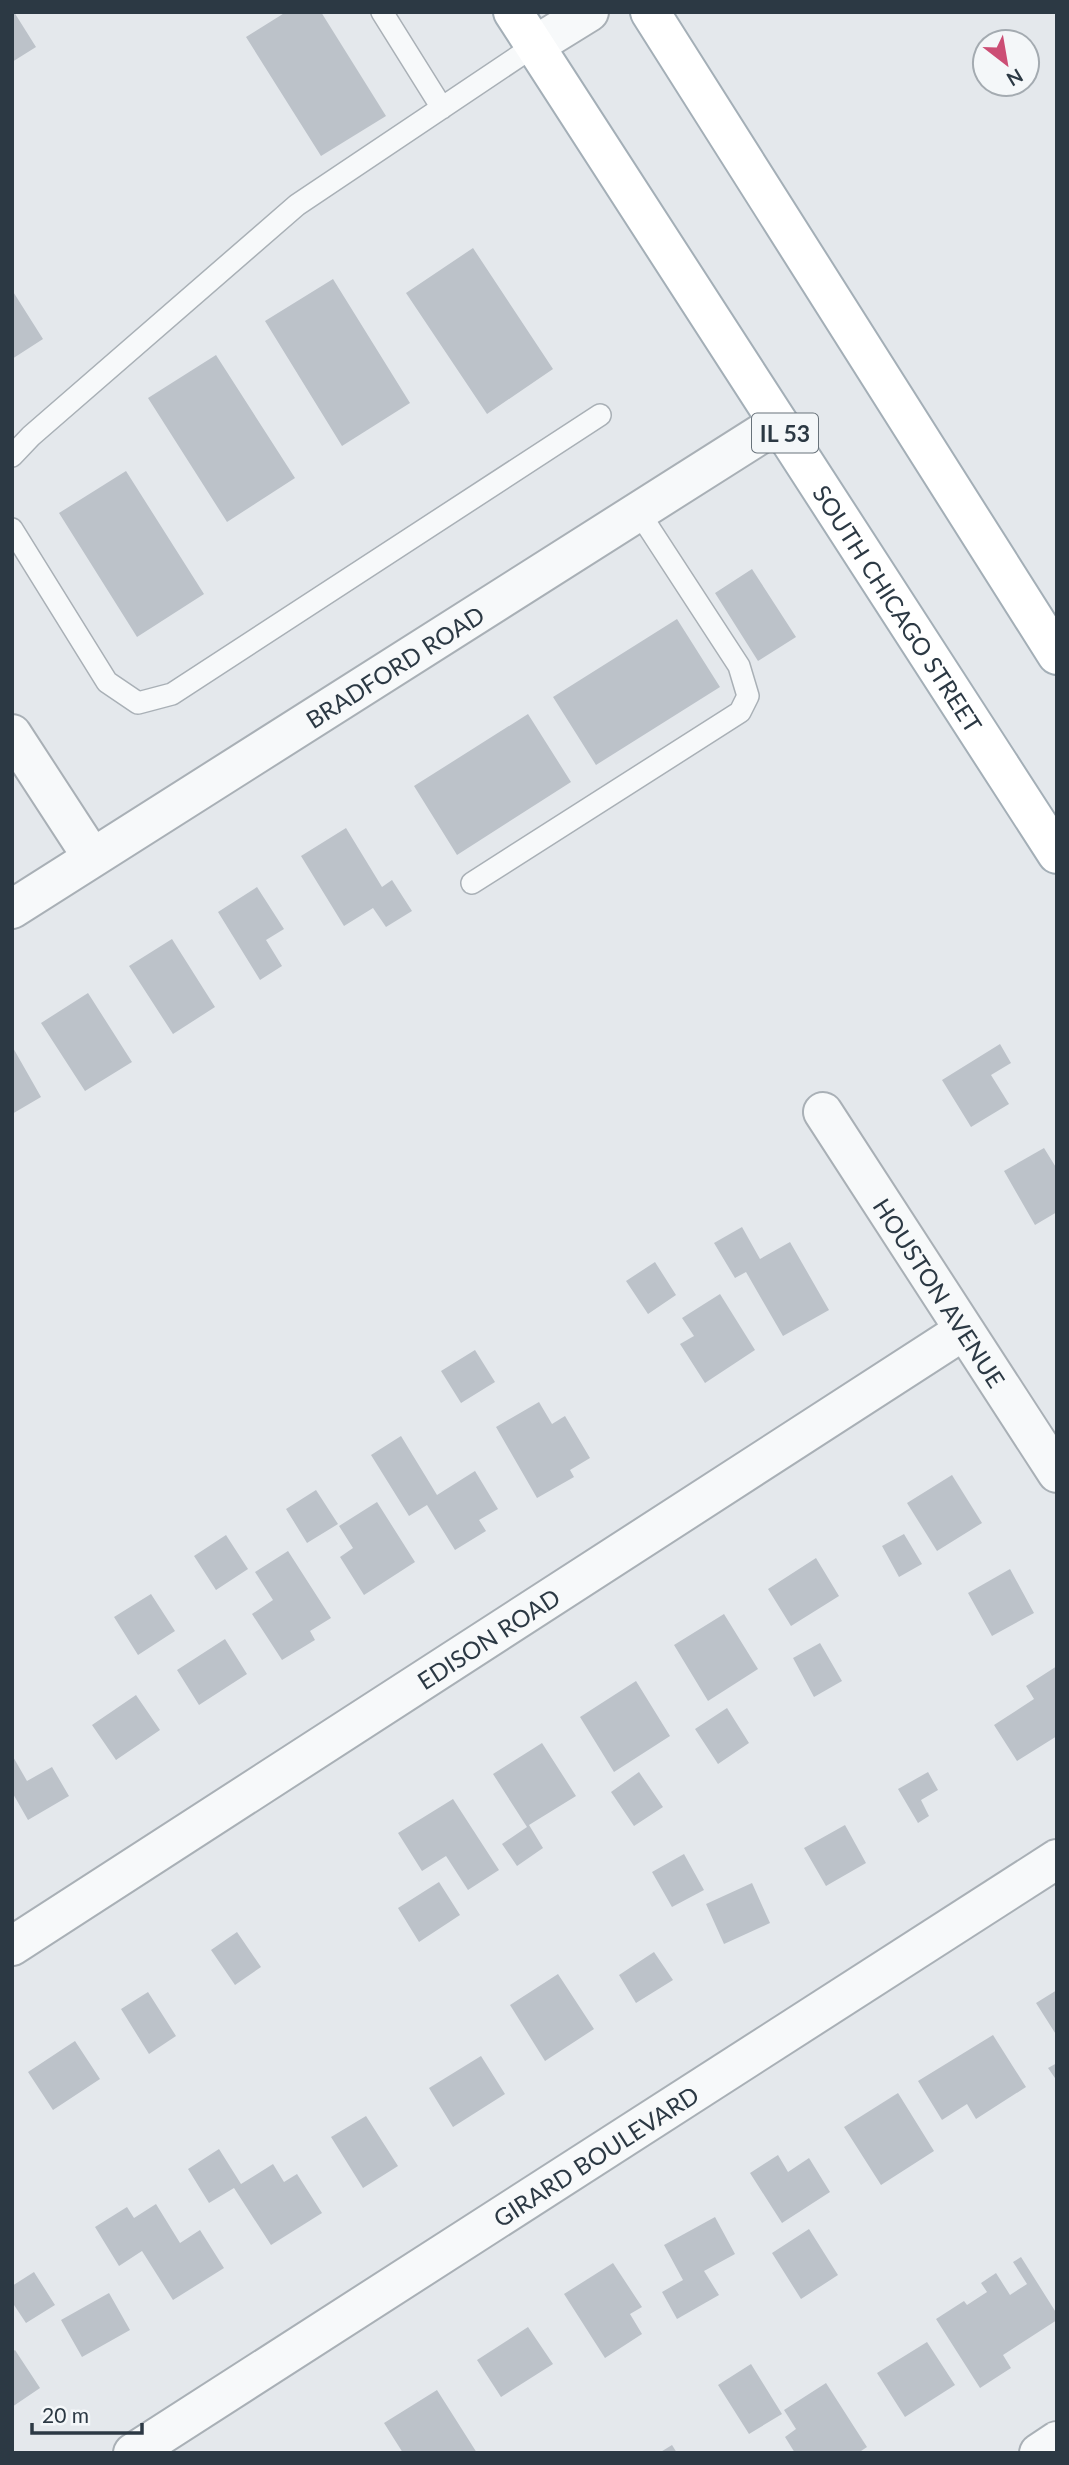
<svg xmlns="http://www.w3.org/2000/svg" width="1069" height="2465" font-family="Lato,sans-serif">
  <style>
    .building { fill: #bcc2c9 }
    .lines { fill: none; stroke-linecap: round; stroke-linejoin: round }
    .service-casing { stroke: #a9b0b6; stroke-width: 24 }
    .minor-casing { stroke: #a9b0b6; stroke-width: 42 }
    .primary-casing { stroke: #a4afb7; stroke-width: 42 }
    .service { stroke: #f7f9fa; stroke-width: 21 }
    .minor { stroke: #f7f9fa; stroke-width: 38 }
    .primary { stroke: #fff; stroke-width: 38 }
    .labels { text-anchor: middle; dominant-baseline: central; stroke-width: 5; stroke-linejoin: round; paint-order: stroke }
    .shield { fill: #f4f7f9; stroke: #68727a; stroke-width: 2 }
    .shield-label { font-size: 23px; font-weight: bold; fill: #2c3944 }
    .street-label { font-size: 24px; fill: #2c3944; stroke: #f4f7f9 }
  </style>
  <rect width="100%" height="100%" fill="#e4e8ec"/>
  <path class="building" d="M12,12H14L36,47L12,62Z
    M286,12H321L386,116L321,156L246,37Z
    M473,248L553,369L487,414L406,293Z
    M333,279L410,403L342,446L265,321Z
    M12,290L43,339L12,359Z
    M216,355L295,478L227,522L148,398Z
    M126,471L204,594L137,637L59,513Z
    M752,569L796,637L758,661L715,593Z
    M677,619L720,687L596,765L553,697Z
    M528,714L571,782L457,855L414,786Z
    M346,828L382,887L392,880L412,911L386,927L373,908L344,926L301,856Z
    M257,887L284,929L266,940L282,966L260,980L218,912Z
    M172,939L215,1007L173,1034L129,966Z
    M88,993L132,1062L85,1091L41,1023Z
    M1000,1044L1011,1063L991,1075L1009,1104L971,1127L942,1080Z
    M12,1046L41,1097L12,1114Z
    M1044,1148L1057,1169V1212L1035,1225L1004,1171Z
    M742,1227L760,1259L790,1242L829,1310L783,1336L746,1272L735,1278L714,1243Z
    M655,1262L676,1295L648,1314L626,1281Z
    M720,1294L755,1350L705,1383L680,1344L694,1336L682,1318Z
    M475,1350L495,1382L461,1403L441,1371Z
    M539,1402L552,1424L565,1416L590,1458L570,1470L574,1477L537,1498L496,1427Z
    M401,1436L437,1495L475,1471L498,1509L479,1520L486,1531L455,1550L427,1505L409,1516L371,1455Z
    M952,1475L982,1523L937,1551L907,1503Z
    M316,1490L338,1524L307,1543L286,1509Z
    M377,1502L415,1562L364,1595L340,1557L353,1548L339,1526Z
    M904,1534L922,1564L899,1577L882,1546Z
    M226,1535L248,1569L216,1590L194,1556Z
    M288,1551L331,1618L310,1631L315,1640L282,1660L252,1614L273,1600L255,1572Z
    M816,1558L839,1596L791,1626L768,1589Z
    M1010,1569L1034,1613L992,1636L968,1593Z
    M151,1594L175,1631L138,1655L114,1617Z
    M724,1614L758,1669L708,1701L674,1645Z
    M225,1639L247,1674L199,1705L177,1670Z
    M820,1643L842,1681L814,1697L793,1658Z
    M1057,1666V1736L1017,1761L994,1725L1034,1699L1026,1686Z
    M636,1681L670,1736L614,1772L580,1717Z
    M136,1695L160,1730L116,1760L92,1725Z
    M727,1708L749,1743L718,1764L695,1729Z
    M542,1743L576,1796L529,1825L543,1848L517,1866L502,1844L527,1827L493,1774Z
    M12,1755L27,1781L52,1767L69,1796L28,1820L12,1792Z
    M639,1772L663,1807L634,1826L611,1792Z
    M928,1772L938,1790L921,1800L929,1816L918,1823L898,1789Z
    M453,1799L499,1870L468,1890L446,1856L422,1871L398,1833Z
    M845,1825L866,1863L826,1886L804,1848Z
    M684,1854L704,1890L672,1907L652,1872Z
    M439,1882L460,1915L419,1942L398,1908Z
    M752,1883L770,1923L724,1944L706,1904Z
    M237,1932L261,1967L235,1985L211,1950Z
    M654,1952L673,1980L636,2003L619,1975Z
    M558,1974L594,2029L545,2061L510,2005Z
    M1057,1990V2036L1036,2003Z
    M148,1992L176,2036L149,2054L121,2009Z
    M993,2035L1026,2087L976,2119L967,2104L942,2120L918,2081Z
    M75,2041L100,2079L53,2110L28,2072Z
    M481,2056L505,2094L453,2127L429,2088Z
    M1057,2063V2081L1048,2068Z
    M898,2093L934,2151L881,2185L844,2127Z
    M366,2116L398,2166L363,2188L331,2137Z
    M219,2149L241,2184L273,2164L284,2182L297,2174L322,2213L271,2245L234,2188L209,2203L188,2169Z
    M778,2155L788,2172L809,2158L830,2192L782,2223L750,2173Z
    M156,2204L180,2243L200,2230L224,2268L173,2300L142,2251L119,2266L95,2227L127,2207L134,2218Z
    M715,2217L735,2254L704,2271L719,2295L677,2319L662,2292L683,2280L664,2245Z
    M809,2229L838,2275L801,2299L772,2253Z
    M1021,2257L1057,2314V2320L1003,2355L1011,2368L980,2388L936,2319L964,2301L967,2305L987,2292L981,2283L996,2273L1010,2295L1027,2284L1013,2262Z
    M613,2263L642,2307L630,2314L642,2334L605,2358L564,2294Z
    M34,2272L55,2305L26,2323L12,2302V2286Z
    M109,2293L130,2330L82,2357L61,2320Z
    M528,2327L553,2364L501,2397L477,2360Z
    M927,2342L955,2385L905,2417L877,2373Z
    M15,2350L40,2388L12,2407V2352Z
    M751,2364L782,2414L749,2434L718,2385Z
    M826,2383L867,2447L858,2453H795L785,2437L796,2429L784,2410Z
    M437,2390L477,2453H403L384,2423Z
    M672,2445L677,2453H659Z"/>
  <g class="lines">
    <defs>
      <path id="service" d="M382,12L442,108
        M12,456L31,436L297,205L534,46
        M12,529L107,682L138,703L172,694L600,415
        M472,883L740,712L748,696L739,666L638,511"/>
      <g id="minor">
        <path d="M534,46L589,12"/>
        <path d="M12,734L92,857"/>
        <path id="s1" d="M12,909L778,423"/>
        <path id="s2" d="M823,1112L1057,1473"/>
        <path id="s3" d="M12,1946L963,1331"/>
        <path id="s4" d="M133,2453L1057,1859"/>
        <path d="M1039,2453L1057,2441"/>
      </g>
      <g id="primary">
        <path id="s5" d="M513,12L1057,854"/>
        <path d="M650,12L1057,655"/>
      </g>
    </defs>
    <use href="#service" class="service-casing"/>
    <use href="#minor" class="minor-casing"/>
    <use href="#primary" class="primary-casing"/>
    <use href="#service" class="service"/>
    <use href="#minor" class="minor"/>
    <use href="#primary" class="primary"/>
  </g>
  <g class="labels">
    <rect class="shield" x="752" y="413.5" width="66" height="39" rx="5"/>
    <g class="shield-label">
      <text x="785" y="433">IL 53</text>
    </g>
    <g class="street-label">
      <text stroke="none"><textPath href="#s5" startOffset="710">SOUTH CHICAGO STREET</textPath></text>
      <text stroke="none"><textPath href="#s1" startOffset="453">BRADFORD ROAD</textPath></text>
      <text stroke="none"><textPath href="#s2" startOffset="215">HOUSTON AVENUE</textPath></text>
      <text stroke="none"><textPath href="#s3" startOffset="567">EDISON ROAD</textPath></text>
      <text stroke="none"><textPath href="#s4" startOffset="550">GIRARD BOULEVARD</textPath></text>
    </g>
  </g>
  <rect width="1069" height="2465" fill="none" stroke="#2c3944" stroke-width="28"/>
  <g transform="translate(1006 63) rotate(149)"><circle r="33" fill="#f4f7f9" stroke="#a4abb1" stroke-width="2"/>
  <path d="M0-5L12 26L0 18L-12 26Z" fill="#cc4e75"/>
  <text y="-10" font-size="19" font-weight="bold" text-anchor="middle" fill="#2c3944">N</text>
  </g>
  <path d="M32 2423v10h110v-10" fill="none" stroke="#2c3944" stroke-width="3.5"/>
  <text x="42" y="2423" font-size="21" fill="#2c3944" stroke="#f4f7f9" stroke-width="5" paint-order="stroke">20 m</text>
</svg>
